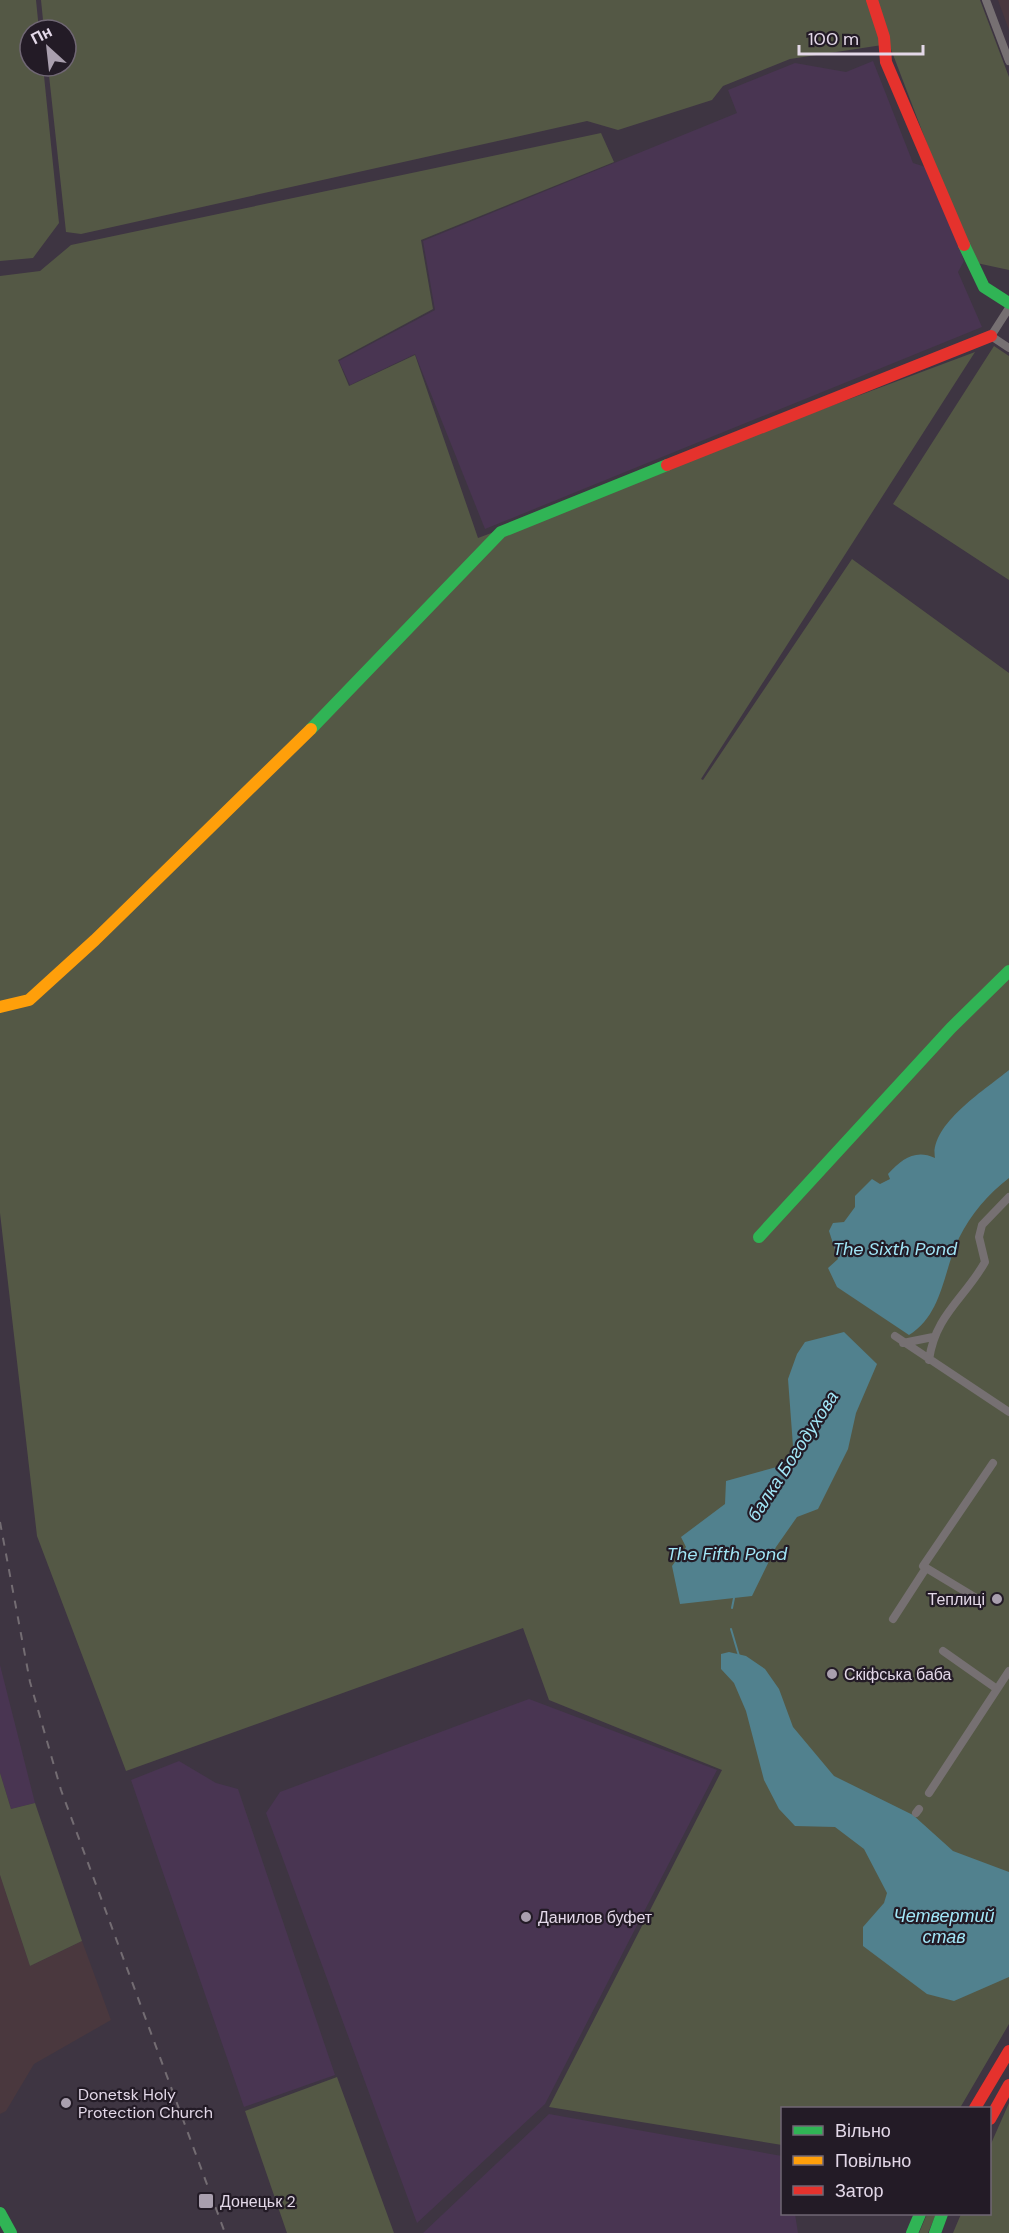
<svg xmlns="http://www.w3.org/2000/svg" width="1009" height="2233" font-family="'DM Sans',sans-serif">
  <style>
    .commercial { fill: #4a383e }
    .built { fill: #493552 }
    .education { fill: #4a383f }
    .green { fill: #545845 }
    .water { fill: #51818e }
    .lines { fill: none; stroke-linecap: round; stroke-linejoin: round }
    .stream { stroke: #51818e; stroke-width: 2 }
    .street { stroke: #767072; stroke-width: 8 }
    .fast { stroke: #30b455; stroke-width: 12 }
    .slow { stroke: #ff9f0a; stroke-width: 12 }
    .jam { stroke: #e5322d; stroke-width: 12 }
    .rail { stroke: #736c72; stroke-width: 2; stroke-dasharray: 8 8; stroke-linecap: butt }
    .poi-dot { fill: #a99fae; stroke: #231b26; stroke-width: 2 }
    .labels { text-anchor: middle; dominant-baseline: central; stroke-width: 4.5; stroke-linejoin: round; paint-order: stroke }
    .poi-label { font-size: 16px; fill: #e3d8e8; stroke: #231b26; text-anchor: start }
    .water-label { font-size: 18px; font-style: italic; fill: #a2e7f8; stroke: #231b26 }
  </style>
  <rect width="100%" height="100%" fill="#3e3542"/>
  <path class="commercial" d="M0,1875L30,1966L82,1941L111,2020L34,2064L6,2111L0,2114Z"/>
  <path class="built" d="M873,61L913,163L929,168L964,261L958,272L982,327L485,529L415,354L350,385L339,361L435,310L423,241L737,113L728,90L795,63L846,72Z
    M0,1665L35,1803L11,1809L0,1773Z
    M529,1699L717,1770L545,2104L417,2223L266,1813L280,1792Z
    M179,1761L216,1783L238,1789L335,2075L244,2107L131,1780Z
    M549,2114L782,2156V2214H795L798,2233H423Z"/>
  <path class="education" d="M998,0H1009V30Z"/>
  <path class="green" d="M0,0H36L39,30H30V66H43L59,223L33,258L0,261Z
    M41,0H980L1009,77V270L972,262L889,44L790,59L723,86L712,100L618,130L587,121L81,234L66,232L48,66H66V30H44Z
    M601,133L614,162L421,240L433,309L338,360L349,386L415,355L478,538L975,352L701,779L703,780L852,559L1009,673V2024L960,2108H782V2145L549,2107L722,1770L549,1700L523,1628L126,1771L37,1536L0,1213V276L40,271L71,245Z
    M994,346L1009,356V580L893,504Z
    M0,1773L11,1809L35,1803L82,1941L30,1966L0,1875Z
    M337,2077L394,2233H287L245,2111Z
    M1009,2103V2233H953L961,2214H990V2146Z
    M927,2214H936L928,2233H919Z"/>
  <path class="water" d="M1009,1070V1178C988,1194 971,1214 959,1238C943,1271 943,1314 909,1335L837,1287L828,1268L838,1259L829,1231L833,1223L844,1222L855,1207V1196L872,1179L880,1184L890,1179L888,1174C902,1159 915,1149 935,1158C929,1125 986,1089 1009,1070Z
    M844,1332L877,1364L856,1413L848,1449L818,1509L797,1517L776,1547L752,1596L680,1604L672,1566L686,1547L681,1537L725,1504L726,1481L784,1465L793,1446L788,1379L797,1354L805,1342Z
    M729,1652L746,1656L765,1669L779,1689L793,1727L834,1776L913,1815L953,1851L1009,1872V1977L954,2001L927,1994L863,1946V1927L884,1903L887,1893L864,1849L835,1827L795,1826L779,1809L764,1780L746,1711L734,1683L721,1669V1654Z"/>
  <g class="lines">
    <path class="stream" d="M732,1608L734,1598
      M731,1629L739,1656"/>
    <path class="street" d="M986,0L1009,61
      M1009,308L991,336L1009,348
      M895,1336L1009,1412
      M903,1343L933,1337
      M929,1360C935,1315 965,1298 985,1262L979,1237L982,1225L1009,1197
      M976,1598L923,1566L993,1463
      M893,1619L926,1568
      M943,1651L997,1689
      M929,1793L1009,1671
      M916,1813L919,1809"/>
    <path class="fast" d="M964,245L984,287L1009,303
      M311,729L501,532L667,465
      M759,1237L951,1028L1009,971
      M0,2213L11,2233
      M912,2233L920,2214
      M935,2233L942,2214"/>
    <path class="slow" d="M0,1007L29,1000L95,940L311,729"/>
    <path class="jam" d="M872,0L884,37L886,62L964,245
      M667,465L991,336
      M975,2108L1009,2051
      M990,2119L1009,2085"/>
    <path class="rail" d="M0,1522L30,1682L61,1790L225,2233"/>
  </g>
  <g class="poi-dot">
    <circle cx="997" cy="1599" r="6"/>
    <circle cx="832" cy="1674" r="6"/>
    <circle cx="526" cy="1917" r="6"/>
    <circle cx="66" cy="2103" r="6"/>
    <rect x="198" y="2193" width="16" height="16" rx="3"/>
  </g>
  <g class="labels">
    <g class="poi-label">
      <text x="985" y="1599" text-anchor="end">Теплиці</text>
      <text x="844" y="1674">Скіфська баба</text>
      <text x="538" y="1917">Данилов буфет</text>
      <text x="78" y="2094">Donetsk Holy<tspan x="78" dy="18">Protection Church</tspan></text>
      <text x="220" y="2201">Донецьк 2</text>
    </g>
    <g class="water-label">
      <text x="895" y="1249">The Sixth Pond</text>
      <text transform="translate(793 1456) rotate(-57)">балка Богодухова</text>
      <text x="727" y="1554">The Fifth Pond</text>
      <text x="944" y="1916">Четвертий<tspan x="944" dy="21">став</tspan></text>
    </g>
  </g>
  <rect x="781" y="2107" width="210" height="108" fill="#231b26" stroke="#706774" stroke-width="1.5"/>
  <rect x="793" y="2126" width="30" height="9" fill="#30b455" stroke="#706774" stroke-width="1.5"/>
  <text x="835" y="2137" font-size="18" fill="#e3d8e8">Вільно</text>
  <rect x="793" y="2156" width="30" height="9" fill="#ff9f0a" stroke="#706774" stroke-width="1.5"/>
  <text x="835" y="2167" font-size="18" fill="#e3d8e8">Повільно</text>
  <rect x="793" y="2186" width="30" height="9" fill="#e5322d" stroke="#706774" stroke-width="1.5"/>
  <text x="835" y="2197" font-size="18" fill="#e3d8e8">Затор</text>
  <g transform="translate(48 48) rotate(333)"><circle r="28" fill="#231b26" stroke="#706774" stroke-width="1.5"/>
  <path d="M0-4.5L10 22L0 15L-10 22Z" fill="#a99fae"/>
  <text y="-9" font-size="16" font-weight="bold" text-anchor="middle" fill="#e3d8e8">Пн</text>
  </g>
  <path d="M799 45v9h124v-9" fill="none" stroke="#e3d8e8" stroke-width="3"/>
  <text x="808" y="45" font-size="18" fill="#e3d8e8" stroke="#231b26" stroke-width="4.5" paint-order="stroke">100 m</text>
</svg>
